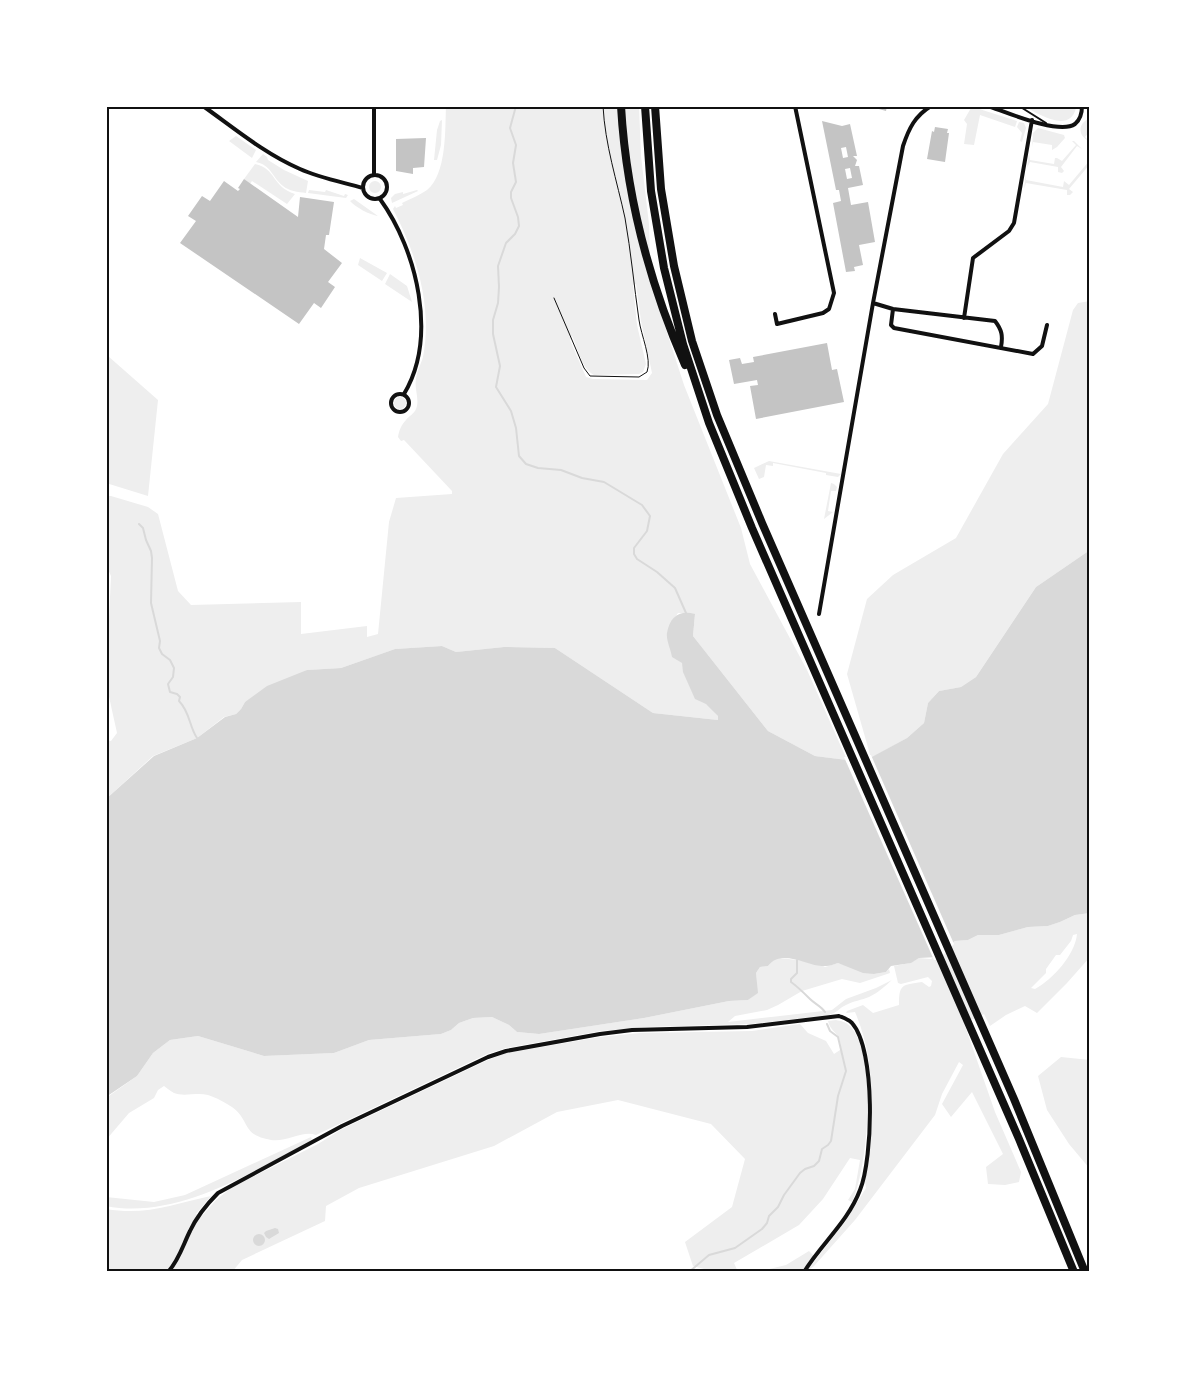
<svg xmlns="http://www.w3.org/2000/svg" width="1196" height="1378" font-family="'Asap Condensed',sans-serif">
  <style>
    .green { fill: #eee; fill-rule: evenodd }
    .water { fill: #d9d9d9 }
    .pier { fill: #fff }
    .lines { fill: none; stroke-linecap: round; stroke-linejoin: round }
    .stream { stroke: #d9d9d9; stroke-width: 2 }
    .building { fill: #c4c4c4; fill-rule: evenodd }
    .path { stroke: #111; stroke-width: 1 }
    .service { stroke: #111; stroke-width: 2 }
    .minor { stroke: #111; stroke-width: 4 }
    .motorway { stroke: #111; stroke-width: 8 }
    .neatline { fill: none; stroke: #111; stroke-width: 2 }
  </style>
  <rect width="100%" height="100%" fill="#fff"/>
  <path class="green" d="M446,106H639L641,156L649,224L651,283L684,385L741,528L750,564L807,670L847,760L815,756L768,731L693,636L695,614L678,613L672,621L667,634C682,663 696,693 719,717L718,720L653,713L555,648L504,647L456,652L442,646L395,649L341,668L307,670L245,702L241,709L236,714L224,717L197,738L153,756L106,799V740L111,741L117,733L106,683L111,576L106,565V496H111L148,507L158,514L178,591L191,605L301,602V634L367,626V637L378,634L389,522L396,498L452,494V491L404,440L401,441L398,437C399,431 401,425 406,420C409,416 414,414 416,409C420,400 414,389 416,379C417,371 421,364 423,357C433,306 416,253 393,209L395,206L396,208L403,205L402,203C410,199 420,195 427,190C447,174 445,129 446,106ZM636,284L641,321L652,373L647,380L593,379L586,377L570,340L572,336C578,348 581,368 594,375L639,374L643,372L646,364L637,325L633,285Z
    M1024,106H1076V108C1070,134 1038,114 1024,106Z
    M973,107L1017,121L1015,127L980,115L974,145L964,144L967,124L964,120L971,108Z
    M1090,118V131L1085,137L1089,141C1077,135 1078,123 1090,118Z
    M442,120L441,145L437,160H434L437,130L440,121Z
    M1019,122L1024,123L1026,128L1022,142L1020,141L1022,133L1017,127Z
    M1038,128L1064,135L1065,138L1057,147L1052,150V145L1033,142L1032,147L1033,133Z
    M236,136L256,150L252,158L229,141Z
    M1072,141H1074L1082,149L1077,146L1061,167L1064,171L1062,173L1058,172V167L1030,162L1027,168L1029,153L1030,160L1054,164L1055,158H1057L1062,161L1076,145Z
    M263,154L267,157L268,160L284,170L308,181L306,193C298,192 289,191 283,186C272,177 271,165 256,162Z
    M1090,160V164L1069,189L1073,192L1070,195H1067V190L1026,183L1024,189L1026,174V180L1063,187L1064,181L1069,185Z
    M255,164C276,168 272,187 295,194L287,204L252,181L250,184L244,179Z
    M369 187a6 6 0 1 1 12 0a6 6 0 1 1-12 0Z
    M309,190L325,192L326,190L344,196L345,194L348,195L346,198L308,193Z
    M417,190L418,191L392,203L391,198L395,194L403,192V194Z
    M354,199L378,216C370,215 355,207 350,201Z
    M360,258L387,273L382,281L358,265Z
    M390,274L407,286L412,302L385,284Z
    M1090,301V550L1036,587L976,677L961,687L939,691L928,703L924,723L907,738L871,758L847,674L867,599L893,575L956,538L1003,454L1048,404L1073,310L1078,303Z
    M108,356L158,400L148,496L106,483V359Z
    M394 403a6 6 0 1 1 12 0a6 6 0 1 1-12 0Z
    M769,461L841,474L838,477L826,475V473L773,463V466L766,465L764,477L759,479L754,468Z
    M831,483L834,484L837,487L836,491H831L828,511L833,512L824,519Z
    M1090,913V957L1067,983L1037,1013L1025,1006L1006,1015L990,1026L984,1014L964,1023L995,1112L1021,1172L1019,1182L1005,1185L988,1184L986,1167L1003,1154L972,1092L951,1117L942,1104L963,1065L959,1062L942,1094L935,1115L855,1220L814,1266L806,1272L845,1222L866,1188L865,1181C873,1124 878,1065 855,1012L846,1013L847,1011L863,1005L873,1013L899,1005C899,984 902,985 922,982L929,987L931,986L932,981L928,977L901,984L898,983L894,966L910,963L919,958L931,959L955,941L968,940L978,935H999L1028,927L1048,926L1060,922L1075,915ZM1077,934C1075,955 1053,979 1035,989L1031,988L1046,973V969L1056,955H1060L1071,941L1073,935Z
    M780,958L805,961L825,967L838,963L874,974L886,972L889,969L890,973L860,983L842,979L802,991L778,1005L767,1010L735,1016L728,1022L832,1010L846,999L876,988L892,980C885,986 878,993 869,997C862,1000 853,1001 846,1005C839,1008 837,1013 829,1015L750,1024L647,1027L601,1031L506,1048L487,1054L316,1135C303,1130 288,1142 271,1140C241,1135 251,1121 232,1107C226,1103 215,1097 208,1095C197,1092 184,1097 174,1093C170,1091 167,1088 164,1086L158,1090L154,1098L129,1113L106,1140V1098L137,1076L153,1053L170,1040L198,1036L264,1056L334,1053L369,1040L441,1034L451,1030L459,1023L473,1018L492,1017L509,1025L517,1032L539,1034L644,1018L729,1001L748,1000L757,993L756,973L760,967L768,966L773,959Z
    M836,1020C841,1021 846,1022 850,1026C878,1055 868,1168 852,1202L848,1200L855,1189L860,1160L850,1158L823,1199L799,1225L734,1263L738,1272H715L693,1266L685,1242L732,1207L745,1159L711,1124L618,1100L557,1112L494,1146L359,1188L326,1206L325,1221L242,1260L232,1272H106V1209C146,1216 173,1204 211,1196L196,1214L201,1217L216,1200L231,1188L318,1144L342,1129L488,1060L506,1053L600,1037L640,1033L752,1031L800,1024L808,1033L826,1041L834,1054L840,1050C843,1033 831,1034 828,1021Z
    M1061,1057L1090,1060V1169L1069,1144L1047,1110L1038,1076Z
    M311,1137L312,1139L309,1142C250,1173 176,1220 106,1206V1197L154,1202L185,1195Z
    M809,1251L814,1256L801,1272H757L786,1265Z"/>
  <path class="water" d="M1090,550V913L1075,915L1060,922L1048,926L1028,927L999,935H978L968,940L955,941L947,947L938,957L919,958L911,963L891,966L886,972L874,974L863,973L838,963C834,964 830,966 826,966C809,968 782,947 768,966L760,967L756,973L758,993L748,1000L729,1001L644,1018L539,1034L517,1032L509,1025L492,1017L473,1018L459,1023L451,1030L441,1034L369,1040L334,1053L264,1056L198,1036L170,1040L153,1053L137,1076L106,1097V799L154,756L197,738L225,717L236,714L241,709L245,702L267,686L307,670L341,668L395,649L442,646L456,652L504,647L555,648L653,713L718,720V716L706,704L695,699L683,672L682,663L672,657C671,650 666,640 667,633C670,616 680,610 695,614L693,636L768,731L815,756L847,760L870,758L907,738L924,723L928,703L939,691L961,687L976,677L1036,587Z
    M275,1228L278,1229L279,1233L269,1239L266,1237L264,1233L266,1231Z
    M253 1240a6 6 0 1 1 12 0a6 6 0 1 1-12 0Z"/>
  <path class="pier" d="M871,755L954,944L939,959L934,960L844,757Z"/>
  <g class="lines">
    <path class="stream" d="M516,106L510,128L516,145L513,163L516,182L511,192V198L518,217L519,226L515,234L506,243L498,266L499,287L498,303L493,320V334L500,366L496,387L511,411L516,428L519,456L526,464L538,468L561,470L582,478L604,482L642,505L650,516L647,531L634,548V554L637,559L657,572L675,588L686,613
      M139,524L143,528L146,540L151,551L152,558L151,603L160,641L159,648L162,654L170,660L174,668L173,677L168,684L170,692L177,694L180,697L179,701C190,712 189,726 197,738
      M797,960V973L791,979V982C798,987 804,993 810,999C815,1004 821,1006 825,1012
      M689,1272L709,1255L735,1248L762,1229L767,1223L769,1216L778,1207L784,1195L800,1173L805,1169L814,1166L819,1161L822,1149L828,1145L831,1141L838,1096L846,1071L838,1037L830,1031L827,1024"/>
  </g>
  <path class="building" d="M868,106H887L886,111Z
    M822,121L842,126L850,124L857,156H853L857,160L855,166H859L863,185L848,188L851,205L868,202L875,242L859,245L863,265L854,267L855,271L846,272L833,203L841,201L839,190H836ZM846,147L848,157L843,158L841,148ZM850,168L852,178L847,179L845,169Z
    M935,127L948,129L947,133H949L945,162L927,159L932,131L934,132Z
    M426,138L424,167L413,168V174L396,171V139Z
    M244,179L298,217L300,197L334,202L329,235H326L324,249L342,263L328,282L335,287L321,308L314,303L299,324L180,243L196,221L188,216L202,196L210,201L224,181L238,191L240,189L238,188Z
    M827,343L832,370L837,369L844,402L756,419L750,386L758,385L757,380L734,384L729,360L740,358L742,364L754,362L753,357Z"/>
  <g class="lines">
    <path class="path" d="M554,298L584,368L590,376L639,377L647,372C652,359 641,335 639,320C634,286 631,252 625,218C617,181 605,145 603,106"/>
    <path class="service" d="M1019,106L1046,123"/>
    <path class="minor" d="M203,106C234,128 265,154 300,169C320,178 342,182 363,188
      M374,106V175
      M988,106C1006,112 1059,135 1075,124C1081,119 1082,113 1082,106
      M363 187a12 12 0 1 1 24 0a12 12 0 1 1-24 0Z
      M380,199C417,250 438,337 404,394
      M873,303L893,309L995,321C1002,330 1003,336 1001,347
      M893,309L891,325L894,328L1033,354L1042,346L1047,325
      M775,314L777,324L823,313L829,309L834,293L795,106
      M964,318L973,258L1009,231L1014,223L1032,120
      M391 403a9 9 0 1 1 18 0a9 9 0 1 1-18 0Z
      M819,614L873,303L903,146C909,128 915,116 931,106
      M168,1272C179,1260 183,1245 190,1231C197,1216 207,1204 218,1193L342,1126L488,1057L506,1051L600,1034L632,1030L747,1027L839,1016C844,1018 848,1019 852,1023C876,1050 873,1158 860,1190C848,1222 821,1244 804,1272"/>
    <path class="motorway" d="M621,106C626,194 650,284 685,365
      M645,106L651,191L664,268L683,344L709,423L752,528L1019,1139L1074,1272
      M655,106L661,189L674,266L692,341L717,415L762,523L1014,1099L1085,1272"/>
  </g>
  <rect width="1196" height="1378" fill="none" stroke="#ffffff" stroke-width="215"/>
  <rect x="108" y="108" width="980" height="1162" class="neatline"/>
</svg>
